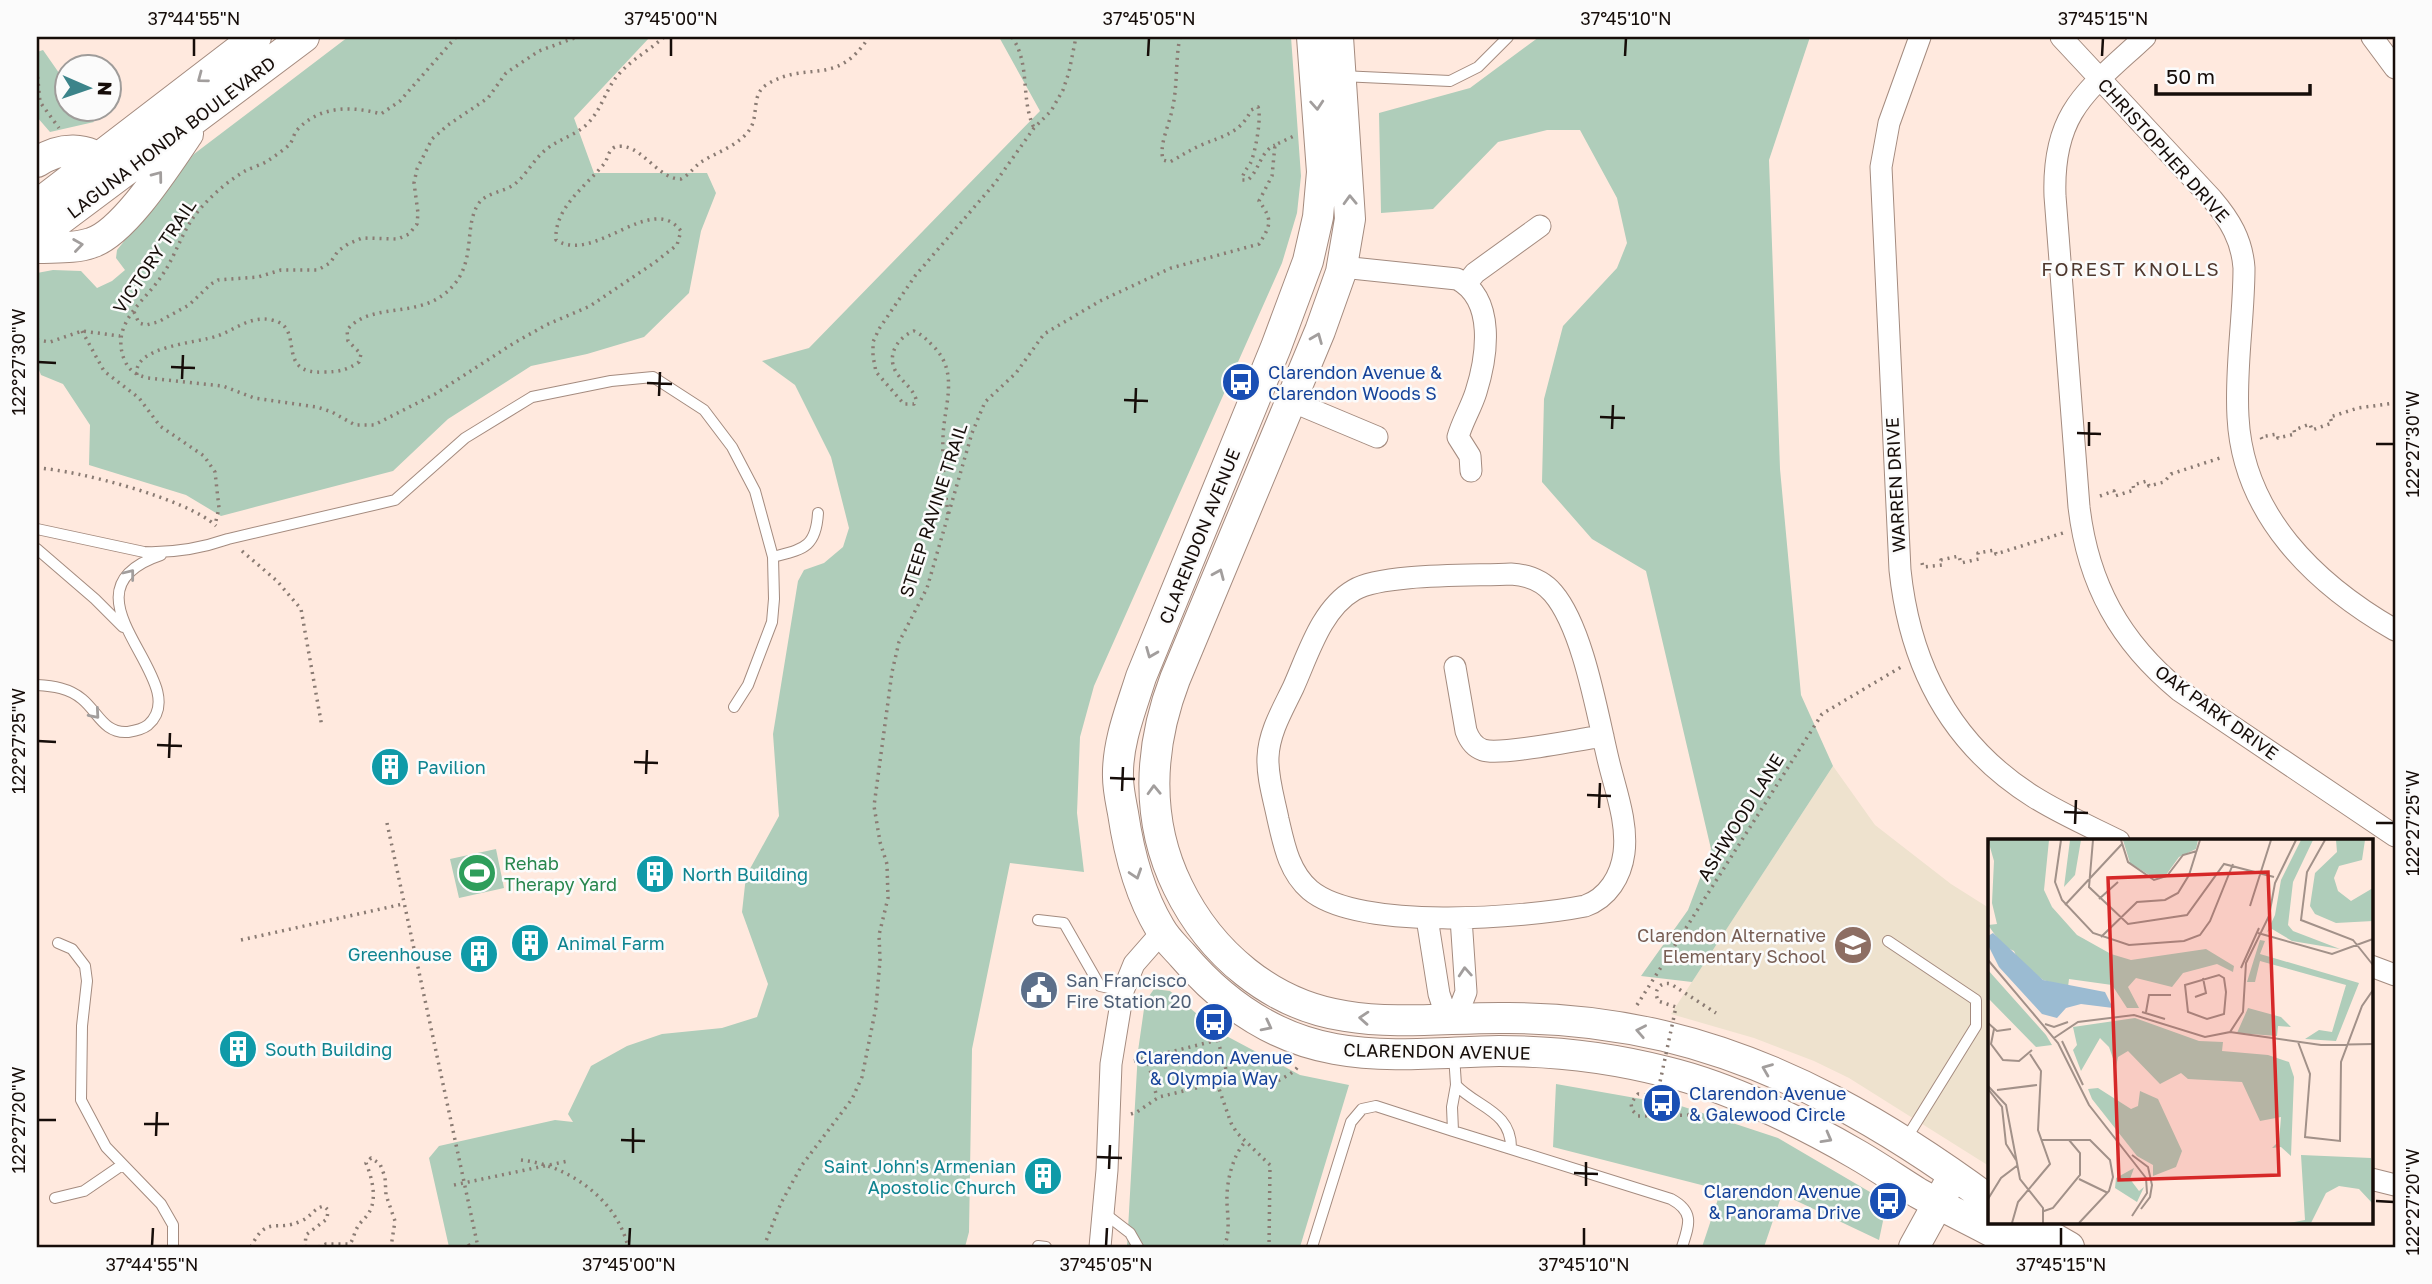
<svg xmlns="http://www.w3.org/2000/svg" width="2432" height="1284" font-family="'Golos Text',sans-serif">
  <style>
    .education { fill: #eee2ce }
    .green { fill: #afcdba }
    .lines { fill: none; stroke-linecap: round; stroke-linejoin: round }
    .lane-casing { stroke: #a48b7f; stroke-width: 12 }
    .street-casing { stroke: #a48b7f; stroke-width: 23 }
    .secondary-casing { stroke: #a48b7f; stroke-width: 32 }
    .path { stroke: #8a7b73; stroke-width: 3.5; stroke-dasharray: 2 5; stroke-linecap: butt }
    .lane { stroke: #fff; stroke-width: 10 }
    .street { stroke: #fff; stroke-width: 21 }
    .secondary { stroke: #fff; stroke-width: 30 }
    .path-bridge { stroke: #8a7b73; stroke-width: 3.5; stroke-dasharray: 2 5; stroke-linecap: butt }
    .oneway { stroke: #a29e9d }
    .ticks { fill: none; stroke: #160d09; stroke-width: 2.5 }
    .labels { text-anchor: middle; dominant-baseline: central; stroke-width: 5; stroke-linejoin: round; paint-order: stroke }
    .street-label { font-size: 18px; fill: #160d09; stroke: #fbfbfb }
    .transit-label { font-size: 18px; fill: #164399; stroke: #fbfbfb; text-anchor: start }
    .culture-label { font-size: 18px; fill: #0d838f; stroke: #fbfbfb; text-anchor: start }
    .leisure-label { font-size: 18px; fill: #27864d; stroke: #fbfbfb; text-anchor: start }
    .education-label { font-size: 18px; fill: #785e54; stroke: #fbfbfb; text-anchor: end }
    .service-label { font-size: 18px; fill: #4e5e75; stroke: #fbfbfb; text-anchor: start }
    .neighbourhood-label { font-size: 19px; letter-spacing: 2px; fill: #4e382e; stroke: #fbfbfb }
    .inset-road { fill: none; stroke: #a29189; stroke-width: 2 }
    .view { fill: #d62828; fill-opacity: 0.15; stroke: #d62828; stroke-width: 3.5 }
    .inset-edge { fill: none; stroke: #160d09; stroke-width: 3.5 }
    .neatline { fill: none; stroke: #160d09; stroke-width: 2.5 }
    .ticks-label { font-size: 18px; text-anchor: middle; fill: #160d09 }
  </style>
  <rect width="100%" height="100%" fill="#ffe9de"/>
  <path class="education" d="M1833,766L1875,825L1951,884L1989,908V1166L1849,1078L1814,1061L1754,1038L1671,1014Z"/>
  <path class="green" d="M348,37H650L574,118L594,173H707L716,193L701,231L689,293L644,337L587,354L531,366L448,419L393,471L221,516L186,495L89,465L90,425L63,384L41,375L37,365V273L53,270L81,271L97,288L112,281L125,270L116,258L117,250L194,154Z
    M999,37H1291L1301,176L1297,213L1282,263L1094,686L1080,737L1077,813L1084,872L1010,863L972,1049L969,1232L965,1247H449L429,1158L439,1146L555,1120L573,1122L568,1114L591,1066L627,1046L662,1034L722,1028L757,1017L768,984L742,912L746,876L779,816L773,734L798,581L804,570L824,563L843,547L849,528L831,457L795,385L762,361L809,348L1040,111Z
    M1539,37H1810L1769,160L1780,469L1801,695L1833,766L1692,982L1641,976L1688,910L1711,849L1646,571L1592,539L1542,482L1544,399L1563,326L1617,268L1627,243L1617,198L1580,130H1547L1498,142L1433,209L1381,213L1379,113L1470,88Z
    M43,50L66,83V108L85,109L94,122L50,132L37,117V52Z
    M496,849L504,888L459,898L450,859Z
    M1154,989L1170,991L1217,1031L1300,1075L1349,1085L1300,1247H1127L1138,1051L1145,1002Z
    M1556,1084L1681,1106L1778,1138L1887,1202L1879,1240L1782,1194L1764,1247H1702L1721,1190L1553,1147Z"/>
  <g class="lines">
    <defs>
      <path id="lane" d="M1341,76L1450,81L1478,67L1508,37
        M37,529L144,552C173,553 202,548 228,539L395,500L465,438L532,397L611,381L653,377L704,410L732,447L755,491L773,557L774,599L772,622L748,685L734,707
        M37,549L95,599L123,627
        M773,557C803,549 816,548 818,513
        M37,685C53,686 69,688 82,699C98,712 104,734 128,732C134,731 143,729 148,725C198,682 50,592 161,555
        M1038,920L1064,923L1100,986L1123,991
        M1888,941L1976,1000V1026L1906,1139
        M58,943L72,949L85,966L87,981L82,1026L81,1100L106,1147L161,1204L173,1225V1247
        M1456,1085C1476,1107 1512,1111 1511,1149L1671,1199C1695,1212 1689,1225 1682,1247
        M1453,1131L1511,1149
        M55,1198L84,1191L122,1165
        M1104,1213L1130,1233L1138,1247
        M1038,1246L1046,1247
        M1312,1247L1351,1122L1362,1109L1376,1106L1453,1131L1452,1107L1456,1085L1454,1055"/>
      <path id="street" d="M1920,37L1889,123L1881,167L1900,570C1910,666 1951,745 2034,797C2061,814 2091,827 2119,841
        M2061,37L2212,199C2230,220 2242,240 2244,268C2244,318 2235,368 2238,417C2243,515 2315,584 2395,630
        M2145,37C2088,90 2052,111 2055,196L2079,507C2088,584 2120,642 2180,691L2395,836
        M2372,37L2395,68
        M1342,267L1457,279C1496,299 1487,357 1476,392C1471,408 1462,422 1458,437L1470,456L1471,471
        M1466,284L1475,273L1540,226
        M1291,401L1377,437
        M1511,574C1527,575 1542,580 1553,593C1583,628 1597,713 1608,759C1615,789 1628,822 1624,853C1621,876 1608,898 1585,906C1524,918 1359,931 1310,890C1289,872 1284,845 1278,819C1274,799 1267,777 1268,757C1269,732 1283,709 1293,688C1308,655 1321,609 1354,590C1383,573 1474,576 1511,574Z
        M1455,667L1466,731C1469,739 1474,747 1483,750C1500,756 1580,739 1603,736
        M1427,918L1439,994L1447,1018L1461,1005L1466,992L1461,918
        M2371,966L2395,975
        M2371,1179L2395,1185
        M1100,1247L1107,1170L1111,1064L1123,991L1134,964L1162,932"/>
      <path id="secondary" d="M1312,37L1322,172L1318,217L1308,261L1276,347L1141,677C1131,709 1117,743 1118,777C1118,789 1121,802 1123,813C1129,854 1139,893 1160,928C1166,939 1175,947 1183,956C1223,1003 1273,1038 1335,1049C1389,1059 1445,1052 1499,1051C1555,1051 1613,1058 1667,1072C1729,1087 1801,1122 1856,1154C1877,1166 1897,1180 1918,1193C1952,1212 1987,1228 2020,1247
        M1338,37L1350,219L1341,272L1320,331L1175,679C1149,747 1145,820 1178,887C1210,953 1271,1005 1345,1016C1398,1025 1454,1017 1508,1018C1561,1018 1613,1024 1664,1036C1785,1065 1890,1127 1989,1200
        M37,162C60,147 87,145 109,166
        M37,205L256,37
        M37,237L304,37
        M37,248C55,247 74,249 91,243C124,233 168,163 188,134
        M2027,1223L2069,1247
        M1914,1247L1947,1187"/>
    </defs>
    <use href="#lane" class="lane-casing"/>
    <use href="#street" class="street-casing"/>
    <use href="#secondary" class="secondary-casing"/>
    <path class="path" d="M456,37L400,101L381,114C353,106 320,105 297,130C294,133 293,140 290,144C285,149 275,156 269,160C262,165 252,167 245,171C228,181 213,194 200,209C183,228 177,253 163,274C146,301 110,322 124,359C129,371 136,375 148,378L223,386L254,398L317,407L332,412L355,425H374L435,394L514,343L546,325L590,306L654,263L677,245L681,231C651,191 595,265 556,240C554,208 585,187 604,164C608,159 608,150 615,147C618,146 624,146 626,147C645,151 661,180 681,179C689,175 694,167 701,162C717,152 740,145 750,129C759,115 751,95 766,85C807,59 835,89 869,37
      M1012,37C1031,65 1020,98 1034,128
      M1180,37C1175,61 1178,86 1172,110C1169,126 1159,144 1163,160L1170,162C1181,156 1190,150 1201,145C1223,136 1241,133 1251,110L1258,107C1262,117 1255,155 1250,164C1246,170 1243,173 1242,180H1248C1260,169 1260,152 1275,145
      M37,70L40,102L59,128
      M134,312L139,323L146,325L158,322L189,305L211,284L218,280L258,277L281,270H318L330,263L338,251L348,244L362,238L398,239L409,234L417,224L418,213L414,183L417,169L432,139L448,125L488,98L506,73L539,51L577,37
      M82,331L104,371L139,398L160,426L204,456L215,472L219,508L215,525
      M37,340L50,342L82,331L120,336
      M137,375C132,346 198,343 217,336C235,330 251,315 272,320C307,327 273,375 324,372C339,372 347,370 359,362L361,354L348,341L347,330C372,300 421,321 452,287C477,260 463,226 479,203C487,192 506,192 516,183C528,173 535,157 548,148C561,138 577,135 588,123C602,109 606,88 619,74C632,59 650,50 664,37
      M2262,439L2261,437L2277,434L2278,438L2295,434L2294,430L2310,424L2312,430L2332,423L2330,417L2358,408L2395,403
      M37,468C77,470 188,499 216,526
      M2100,496L2114,491L2115,496L2134,490L2133,485L2147,481L2149,486L2164,482L2171,474L2223,457
      M948,514C945,488 942,464 943,437C944,406 959,374 935,348C928,341 923,335 914,331C898,337 886,355 896,372C902,382 912,387 916,399L914,404H904L876,372L873,356V342L879,329L915,276L995,183L1034,128L1051,111L1063,90L1069,72L1076,37
      M242,551L277,581L301,609L322,727
      M1922,563L1923,567L1942,565L1941,560L1959,556L1961,563L1979,559L1978,553L1995,550L1996,554L2063,533
      M387,823L478,1247
      M241,940L403,904
      M1637,1005L1822,714L1901,667
      M1212,1020L1229,1080
      M1147,1057L1157,1098
      M1134,1061L1218,1040
      M1217,1083L1231,1123L1237,1133L1270,1165L1269,1247
      M1268,1090C1276,1078 1292,1077 1299,1065
      M1131,1114L1137,1112L1159,1097L1253,1074
      M521,1160C568,1165 617,1199 628,1247
      M454,1185L568,1161
      M468,1244L470,1247
      M251,1247C267,1214 276,1233 301,1221C311,1217 314,1208 324,1206L328,1210L327,1219L306,1235L305,1246L307,1247
      M318,1247L326,1244H350C354,1238 354,1233 357,1228C360,1222 365,1219 368,1214C378,1200 372,1178 366,1163L371,1158L380,1164L385,1177L386,1195L395,1221L391,1247
      M766,1247V1241L781,1203L802,1165L852,1099L862,1077L876,1007L880,960L879,935L888,898L887,864L880,842L874,806L892,672L899,642L927,588L972,433L985,402L1016,373L1044,334L1100,301L1171,268L1259,244C1271,225 1273,220 1259,201L1272,176L1275,145L1294,136
      M1224,1247C1230,1233 1228,1219 1227,1204C1226,1183 1232,1157 1245,1142"/>
    <use href="#lane" class="lane"/>
    <use href="#street" class="street"/>
    <use href="#secondary" class="secondary"/>
    <path class="path-bridge" d="M1696,1115L1638,1116L1632,1110L1631,1103L1638,1094L1657,1096L1676,1007L1658,1001L1656,994C1657,986 1663,982 1671,984L1716,1013"/>
  </g>
  <defs><path id="oneway-chevron" d="M-2-3.5L2.5 0L-2 3.5" fill="none" stroke-width="1.6" stroke-linecap="round" stroke-linejoin="round" transform="scale(1.75)"/></defs>
  <g class="oneway">
    <use href="#oneway-chevron" transform="translate(202 78) rotate(143)"/>
    <use href="#oneway-chevron" transform="translate(1317 105) rotate(86)"/>
    <use href="#oneway-chevron" transform="translate(158 176) rotate(-53)"/>
    <use href="#oneway-chevron" transform="translate(1350 200) rotate(-92)"/>
    <use href="#oneway-chevron" transform="translate(78 245) rotate(-8)"/>
    <use href="#oneway-chevron" transform="translate(1317 338) rotate(-68)"/>
    <use href="#oneway-chevron" transform="translate(130 574) rotate(-52)"/>
    <use href="#oneway-chevron" transform="translate(1219 574) rotate(-67)"/>
    <use href="#oneway-chevron" transform="translate(1151 653) rotate(112)"/>
    <use href="#oneway-chevron" transform="translate(95 714) rotate(49)"/>
    <use href="#oneway-chevron" transform="translate(1154 790) rotate(-92)"/>
    <use href="#oneway-chevron" transform="translate(1136 874) rotate(72)"/>
    <use href="#oneway-chevron" transform="translate(1465 972) rotate(-94)"/>
    <use href="#oneway-chevron" transform="translate(1364 1018) rotate(-176)"/>
    <use href="#oneway-chevron" transform="translate(1267 1026) rotate(27)"/>
    <use href="#oneway-chevron" transform="translate(1641 1031) rotate(-169)"/>
    <use href="#oneway-chevron" transform="translate(1767 1069) rotate(-158)"/>
    <use href="#oneway-chevron" transform="translate(1827 1138) rotate(29)"/>
  </g>
  <path class="ticks" d="M194,56V38M671,56V38M1148,56L1149,38M1625,56L1626,38M2102,56L2103,38M38,362L56,363M171,367L195,368M182,379L183,355M647,383L672,384M659,396L660,372M1124,400L1148,401M1135,413L1136,388M1600,417L1625,418M1612,429L1613,405M2077,433L2101,434M2376,444H2394M2089,446V422M38,741L56,742M157,745L182,746M169,758L170,733M634,762L658,763M646,774L647,750M1110,778L1135,779M1122,791L1123,767M1587,795L1611,796M1599,808L1600,783M2064,812L2088,813M2376,823H2394M2075,824L2076,800M38,1120H56M144,1124H169M156,1136L157,1112M621,1140L645,1141M633,1153V1128M1097,1157L1122,1158M1109,1169L1110,1145M1574,1173L1598,1174M1586,1186V1162M2376,1201L2394,1202M152,1246L153,1228M629,1246L630,1228M1106,1246L1107,1228M1584,1246V1228M2061,1246V1228"/>
  <defs>
    <symbol id="bus-disc" viewBox="-11 -11 22 22"><circle r="9.5" fill="#1a4fb4" stroke="#fbfbfb"/><path d="M-5-6H5V4H4V6H2V4H-2V6H-4V4H-5ZM-3.5-4V0h7V-4ZM-3.5 1.2v1.5H-2V1.2ZM2 1.2v1.5H3.5V1.2Z" fill="#fff"/></symbol>
    <symbol id="building-disc" viewBox="-11 -11 22 22"><circle r="9.5" fill="#0f9aa8" stroke="#fbfbfb"/><path d="M-4-6H4V6H1V3H-1V6H-4ZM-2.5-4.3h1.7v1.8h-1.7ZM.8-4.3h1.7v1.8H.8ZM-2.5-1h1.7V.8h-1.7ZM.8-1h1.7V.8H.8Z" fill="#fff"/></symbol>
    <symbol id="stadium-disc" viewBox="-11 -11 22 22"><circle r="9.5" fill="#2e9e5b" stroke="#fbfbfb"/><path d="M0-5a6.5 5 0 1 0 0 10a6.5 5 0 1 0 0-10ZM-3.5-1.8h7v3.6h-7Z" fill="#fff"/></symbol>
    <symbol id="school-disc" viewBox="-11 -11 22 22"><circle r="9.5" fill="#8d6e63" stroke="#fbfbfb"/><path d="M0-5L7-2L0 1L-7-2ZM-4 1L0 2.5L4 1V4Q0 6-4 4Z" fill="#fff"/></symbol>
    <symbol id="civic-disc" viewBox="-11 -11 22 22"><circle r="9.5" fill="#5c6f8a" stroke="#fbfbfb"/><path d="M-.6-6.5H3V-4.5H.6V-3L4-1V1h2V6H-6V1h2V-1L-.6-3ZM-1.2 2.5V6h2.4V2.5Z" fill="#fff"/></symbol>
  </defs>
  <g fill-rule="evenodd">
    <use href="#bus-disc" x="1219" y="360" width="44" height="44"/>
    <use href="#building-disc" x="368" y="745" width="44" height="44"/>
    <use href="#stadium-disc" x="455" y="851" width="44" height="44"/>
    <use href="#building-disc" x="633" y="852" width="44" height="44"/>
    <use href="#building-disc" x="508" y="921" width="44" height="44"/>
    <use href="#school-disc" x="1831" y="923" width="44" height="44"/>
    <use href="#building-disc" x="457" y="932" width="44" height="44"/>
    <use href="#civic-disc" x="1017" y="968" width="44" height="44"/>
    <use href="#bus-disc" x="1192" y="1000" width="44" height="44"/>
    <use href="#building-disc" x="216" y="1027" width="44" height="44"/>
    <use href="#bus-disc" x="1640" y="1081" width="44" height="44"/>
    <use href="#building-disc" x="1021" y="1154" width="44" height="44"/>
    <use href="#bus-disc" x="1866" y="1179" width="44" height="44"/>
  </g>
  <g class="labels">
    <g class="street-label">
      <text transform="translate(171 137) rotate(-37)">LAGUNA HONDA BOULEVARD</text>
      <text transform="translate(2164 150) rotate(48)">CHRISTOPHER DRIVE</text>
      <text transform="translate(154 256) rotate(-56)">VICTORY TRAIL</text>
      <text transform="translate(1895 485) rotate(-93)">WARREN DRIVE</text>
      <text transform="translate(933 510) rotate(-72)">STEEP RAVINE TRAIL</text>
      <text transform="translate(1199 536) rotate(-68)">CLARENDON AVENUE</text>
      <text transform="translate(2217 712) rotate(36)">OAK PARK DRIVE</text>
      <text transform="translate(1740 817) rotate(-58)">ASHWOOD LANE</text>
      <text transform="translate(1437 1051) rotate(1)">CLARENDON AVENUE</text>
    </g>
    <g class="transit-label">
      <text x="1268" y="372">Clarendon Avenue &amp;<tspan x="1268" dy="21">Clarendon Woods S</tspan></text>
      <text x="1214" y="1057" text-anchor="middle">Clarendon Avenue<tspan x="1214" dy="21">&amp; Olympia Way</tspan></text>
      <text x="1689" y="1093">Clarendon Avenue<tspan x="1689" dy="21">&amp; Galewood Circle</tspan></text>
      <text x="1861" y="1191" text-anchor="end">Clarendon Avenue<tspan x="1861" dy="21">&amp; Panorama Drive</tspan></text>
    </g>
    <g class="culture-label">
      <text x="417" y="767">Pavilion</text>
      <text x="682" y="874">North Building</text>
      <text x="557" y="943">Animal Farm</text>
      <text x="452" y="954" text-anchor="end">Greenhouse</text>
      <text x="265" y="1049">South Building</text>
      <text x="1016" y="1166" text-anchor="end">Saint John's Armenian<tspan x="1016" dy="21">Apostolic Church</tspan></text>
    </g>
    <g class="leisure-label">
      <text x="504" y="863">Rehab<tspan x="504" dy="21">Therapy Yard</tspan></text>
    </g>
    <g class="education-label">
      <text x="1826" y="935">Clarendon Alternative<tspan x="1826" dy="21">Elementary School</tspan></text>
    </g>
    <g class="service-label">
      <text x="1066" y="980">San Francisco<tspan x="1066" dy="21">Fire Station 20</tspan></text>
    </g>
    <g class="neighbourhood-label">
      <text x="2131" y="268">FOREST KNOLLS</text>
    </g>
  </g>
  <g transform="translate(1988 839)">
    <rect width="385" height="385" fill="#ffe9de"/>
    <path d="M0,1H61L56,51L64,68L89,96L123,115L143,121L218,110L246,127L245,133L229,125L195,134L184,148L148,139L140,148L151,169H139L124,146L81,140L80,148L55,141L30,121L26,112L15,107L0,86L9,85L4,64L6,22ZM82,1H93L87,36L76,48ZM135,1H210L208,10L191,18L178,36L166,39L142,24ZM313,1H325L305,43L300,86L305,92L352,110L304,102L284,90L279,93L287,76L293,41ZM348,1H377L374,21L351,27L346,39L350,52L363,62L385,49V82L348,84L327,75L322,67L327,34L349,13ZM272,101L277,102L272,115L371,144L348,202L317,200L331,191L344,193L358,146L272,122L267,143H259ZM0,131L58,196L64,206L48,208L0,159ZM260,169L293,178L303,188L290,187L289,197L249,194ZM147,179L211,202L235,203L234,212L280,216L301,223L306,238L303,317L293,308L284,309L291,302L293,278L272,282L254,243L200,240L193,234L172,245L140,212L130,218L128,228L121,208L112,199L93,232L85,211L89,206L85,188ZM110,249L143,270L150,267L152,252L170,260L194,312L188,328L165,337V326L149,317L104,260L100,250ZM313,316L383,319L385,365L371,350L351,347L338,354L323,384H301L317,381ZM146,329L142,340L151,352L156,348L149,363L127,349L128,339Z" fill="#afcdba"/>
    <path d="M5,94L55,141L117,153L125,169L93,165L78,169L69,179L54,175L11,128L0,106V97Z" fill="#9bbbd2"/>
    <path class="inset-road" d="M73,1L67,43L74,61L105,94L141,106L196,102L212,96L222,82L245,25M105,1L101,48L140,85L199,76L236,25L286,38M133,1L140,23L166,41L179,37L195,16L209,12M337,1L319,33L313,81L365,101L385,126M111,60L130,43M77,66L134,5M262,67L283,1M270,94L344,115L385,100M113,98L149,63L177,61L190,54L201,36L212,1M0,121L70,204L101,266L158,339L159,354L144,377M253,129L271,89M231,136L236,139L238,153L236,175L219,180L200,173L197,146ZM207,158L218,154L215,139M154,173L177,180M158,173L161,156H183M0,184L9,192L23,190M57,185L66,188L80,183M6,190L3,205L15,221L31,222L44,211M242,193L333,206L385,205M66,199L90,183L146,176L217,198L242,193L255,173L258,124L281,77L287,44L308,1M74,202L95,246M310,203L322,235L317,298L352,302L353,223L374,167L385,151M0,247L18,266L32,340L55,369V384M0,250L14,268L18,305L28,321M9,251L49,246M53,301H102L122,321L125,338L121,352L91,384M144,316L160,328L164,346L162,358L153,370M91,340L120,354M0,360L13,339L30,326M56,372L65,369L92,336V314L81,301M24,384L30,363L62,325L50,291L53,232L42,215"/>
    <path class="view" d="M280,33L291,336L131,341L120,39Z"/>
    <rect width="385" height="385" class="inset-edge"/>
  </g>
  <rect width="2432" height="1284" fill="none" stroke="#fbfbfb" stroke-width="77"/>
  <g transform="translate(88 88) rotate(92)"><circle r="33" fill="#fbfbfb" stroke="#9f9c9a" stroke-width="2"/>
  <path d="M0-5L12 26L0 18L-12 26Z" fill="#3c848a"/>
  <text y="-10" font-size="19" font-weight="bold" text-anchor="middle" fill="#160d09">N</text>
  </g>
  <path d="M2156 84v10h154v-10" fill="none" stroke="#160d09" stroke-width="3.5"/>
  <text x="2166" y="84" font-size="21" fill="#160d09" stroke="#fbfbfb" stroke-width="5" paint-order="stroke">50 m</text>
  <rect x="38" y="38" width="2356" height="1208" class="neatline"/>
  <g class="ticks-label">
    <text x="194" y="25">37°44'55"N</text>
    <text x="671" y="25">37°45'00"N</text>
    <text x="1149" y="25">37°45'05"N</text>
    <text x="1626" y="25">37°45'10"N</text>
    <text x="2103" y="25">37°45'15"N</text>
    <text transform="translate(19 362) rotate(-90)" y="6">122°27'30"W</text>
    <text transform="translate(2413 444) rotate(-90)" y="6">122°27'30"W</text>
    <text transform="translate(19 741) rotate(-90)" y="6">122°27'25"W</text>
    <text transform="translate(2413 823) rotate(-90)" y="6">122°27'25"W</text>
    <text transform="translate(19 1120) rotate(-90)" y="6">122°27'20"W</text>
    <text transform="translate(2413 1202) rotate(-90)" y="6">122°27'20"W</text>
    <text x="152" y="1271">37°44'55"N</text>
    <text x="629" y="1271">37°45'00"N</text>
    <text x="1106" y="1271">37°45'05"N</text>
    <text x="1584" y="1271">37°45'10"N</text>
    <text x="2061" y="1271">37°45'15"N</text>
  </g>
</svg>
